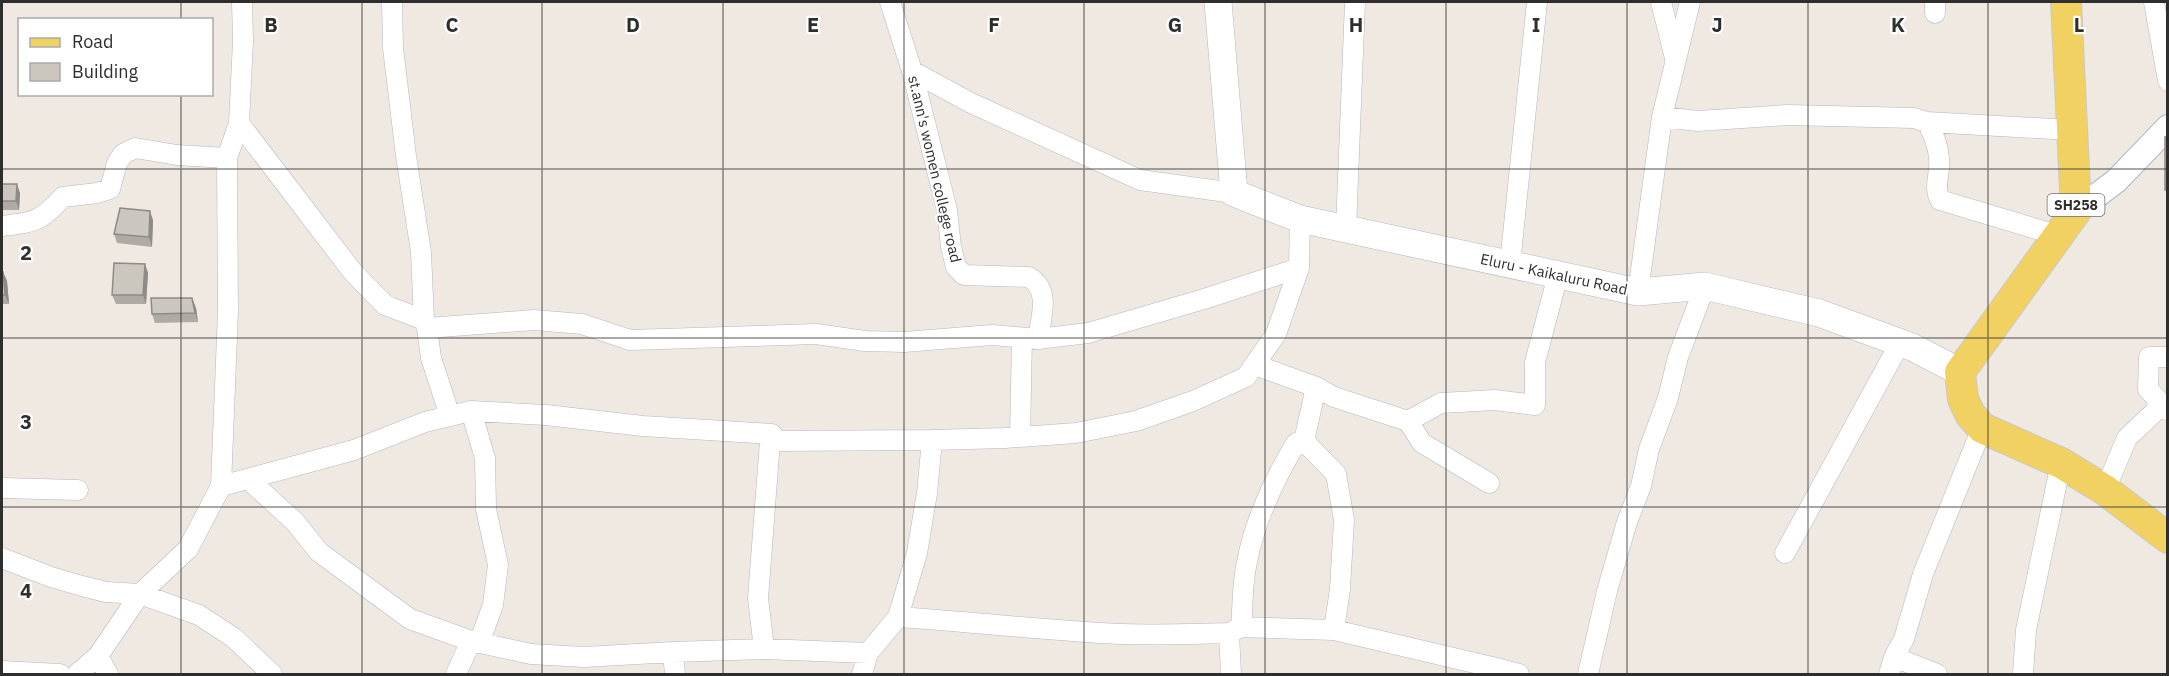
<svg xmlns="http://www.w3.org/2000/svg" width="2169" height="676" font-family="'IBM Plex Sans',sans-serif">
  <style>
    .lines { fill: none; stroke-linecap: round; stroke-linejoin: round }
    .minor-casing { stroke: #b4b7c1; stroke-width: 21 }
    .tertiary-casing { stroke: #b4b7c1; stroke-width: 26 }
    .secondary-casing { stroke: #b4b7c1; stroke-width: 28 }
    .primary-casing { stroke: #c9c9c9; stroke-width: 32 }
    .minor { stroke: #fff; stroke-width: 20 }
    .tertiary { stroke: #fff; stroke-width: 24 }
    .secondary { stroke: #fff; stroke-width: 27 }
    .primary { stroke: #f2d163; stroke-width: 30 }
    .wall { fill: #afaba4 }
    .shaded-wall { fill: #8e8b86 }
    .building { fill: #cbc7bf; stroke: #8e8b86; stroke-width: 1.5 }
    .grid { fill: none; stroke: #2e2e2e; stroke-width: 1.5; stroke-opacity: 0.55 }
    .labels { text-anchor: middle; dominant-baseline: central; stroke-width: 4.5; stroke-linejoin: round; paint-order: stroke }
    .shield { fill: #fff; stroke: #6d6d6d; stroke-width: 1.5 }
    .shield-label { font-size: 14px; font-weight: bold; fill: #2e2e2e }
    .street-label { font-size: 15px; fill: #2e2e2e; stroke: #fff }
    .grid-label { font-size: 20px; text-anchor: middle; font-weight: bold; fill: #2e2e2e; stroke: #fff; stroke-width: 4.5; stroke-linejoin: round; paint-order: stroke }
  </style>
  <rect width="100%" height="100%" fill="#efe9e1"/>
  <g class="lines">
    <defs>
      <path id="minor" d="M392,2L393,48L406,156L421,252L424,320L427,328
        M890,2L912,71L947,210L951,247L956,267L964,275L1029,277C1051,290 1041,317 1038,339
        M1661,2L1675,58
        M2154,2L2168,81
        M1935,13V2
        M912,71L971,103L1140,180L1234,193
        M1662,117L1698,121L1787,115L1914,118L1927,122C1933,134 1938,144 1939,158C1941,172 1933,186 1940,200L2060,236
        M1927,122L2071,130
        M239,123L352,271L385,305L424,320
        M2,226C35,222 40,222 63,197L97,193L110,189L117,163L123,154L135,148L177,155L227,158
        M1346,229L1355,2
        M1510,264L1537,2
        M1638,292L1662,117L1690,2
        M2168,357H2149L2148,389L2168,411
        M1255,365L1316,387L1334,397L1408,421L1422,443L1489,483
        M471,411L485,458L486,509L498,565L493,605L479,643
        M450,416L431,358L427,328L534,320L582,324L630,340L816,334L865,341L904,342L992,335L1038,339L1088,333L1204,299L1299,268
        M1408,421L1441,403L1495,400L1535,405V362L1558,275
        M1020,437L1022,338
        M1304,441L1316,387
        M248,479L295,522L319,552L410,619L471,641
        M221,486L354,450L425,422L471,411L546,415L643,426L772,434L770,441
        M2,488L78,490
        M2105,490L2127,438L2162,405
        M1785,553L1900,343
        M2,558L51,577L82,586L106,592L140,594L199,615L234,638L272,674
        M1241,627C1243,606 1242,583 1247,562C1255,519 1274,480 1296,443L1304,441L1336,474L1344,520L1340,589L1334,630
        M1229,633C1182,634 1134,636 1086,632C1023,628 961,621 898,617L917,553L927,493L932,440L1005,438L1076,433L1136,421L1193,401L1246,377L1276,334L1299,268L1300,219
        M868,653L764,649L758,598L770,441L932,440
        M98,656L108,674
        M1894,657L1937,674
        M2,671L60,674
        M77,674L98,656L140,594L188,549L221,486L228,311L227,158L239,123L243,41L242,2
        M456,674L471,641L531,654L584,657L673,652
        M675,674L673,652L764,649
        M862,674L868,653L898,617
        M1231,674L1229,633L1241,627L1334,630L1492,667
        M1491,674L1492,667L1519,674
        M1588,674L1607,591L1627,522L1641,486L1649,449L1668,398L1678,357L1705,286
        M1889,674L1894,657L1904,639L1923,574L1982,428
        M2023,674L2026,630L2061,463"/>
      <path id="tertiary" d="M2076,211L2116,181L2168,127"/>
      <path id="secondary" d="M1218,2L1234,193L1300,219L1638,292L1705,286L1819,313L1912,347L1960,372"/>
      <path id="primary" d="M2066,2L2076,211L1960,372L1963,399L1970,414L1982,428L2061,463L2105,490L2168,538"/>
    </defs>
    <use href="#minor" class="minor-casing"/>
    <use href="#tertiary" class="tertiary-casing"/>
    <use href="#secondary" class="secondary-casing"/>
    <use href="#primary" class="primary-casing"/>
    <use href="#minor" class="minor"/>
    <use href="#tertiary" class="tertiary"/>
    <use href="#secondary" class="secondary"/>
    <use href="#primary" class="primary"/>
  </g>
  <path class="wall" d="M2,184L20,193L19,210H2Z
    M153,220L152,247L117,243L114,234Z
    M145,264L148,273L146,304H116L112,295Z
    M2,272H3L7,281L9,304H2Z
    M192,298L196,308L198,322L155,323L152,314Z"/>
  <path class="shaded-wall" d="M17,184L20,193L19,210L16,201Z
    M150,211L153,220L152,247L149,237Z
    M145,264L148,273L146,304L143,295Z
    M3,272L7,281L9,304L5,295Z
    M192,298L196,308L198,322L195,313Z"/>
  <path class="building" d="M2165,137H2168V190H2165Z
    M2,184H17L16,201H2Z
    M120,208L150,211L149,237L114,234Z
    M114,263L145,264L143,295H112Z
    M2,272H3L5,295H2Z
    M151,298H192L195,313L152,314Z"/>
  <path class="grid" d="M181,2V20M362,2V674M542,2V674M723,2V674M904,2V674M1084,2V674M1265,2V674M1446,2V674M1627,2V674M1808,2V674M1988,2V674M181,94V674M2,169H2168M2,338H2168M2,507H2168"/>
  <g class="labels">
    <rect class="shield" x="2047.5" y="194" width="57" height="22" rx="4.5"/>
    <g class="shield-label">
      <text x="2076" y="205">SH258</text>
    </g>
    <g class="street-label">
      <text transform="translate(935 169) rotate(77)">st.ann's women college road</text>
      <text transform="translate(1554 274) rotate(12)">Eluru - Kaikaluru Road</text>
    </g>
  </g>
  <g class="grid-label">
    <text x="271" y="32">B</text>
    <text x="452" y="32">C</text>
    <text x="633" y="32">D</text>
    <text x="813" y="32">E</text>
    <text x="994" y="32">F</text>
    <text x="1175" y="32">G</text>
    <text x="1356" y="32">H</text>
    <text x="1536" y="32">I</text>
    <text x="1717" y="32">J</text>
    <text x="1898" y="32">K</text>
    <text x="2079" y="32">L</text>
    <text x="26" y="260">2</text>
    <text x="26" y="429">3</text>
    <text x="26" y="598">4</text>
  </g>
  <rect width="2169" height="676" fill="none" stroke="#2e2e2e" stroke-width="6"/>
  <rect x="18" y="18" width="195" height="78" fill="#ffffff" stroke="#ababab" stroke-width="1.5"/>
  <rect x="30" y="38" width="30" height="9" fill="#f2d163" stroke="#ababab" stroke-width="1.5"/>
  <text x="72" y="48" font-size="18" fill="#2e2e2e">Road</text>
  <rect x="30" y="63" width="30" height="18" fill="#cbc7bf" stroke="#ababab" stroke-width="1.5"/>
  <text x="72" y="78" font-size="18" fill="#2e2e2e">Building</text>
</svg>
